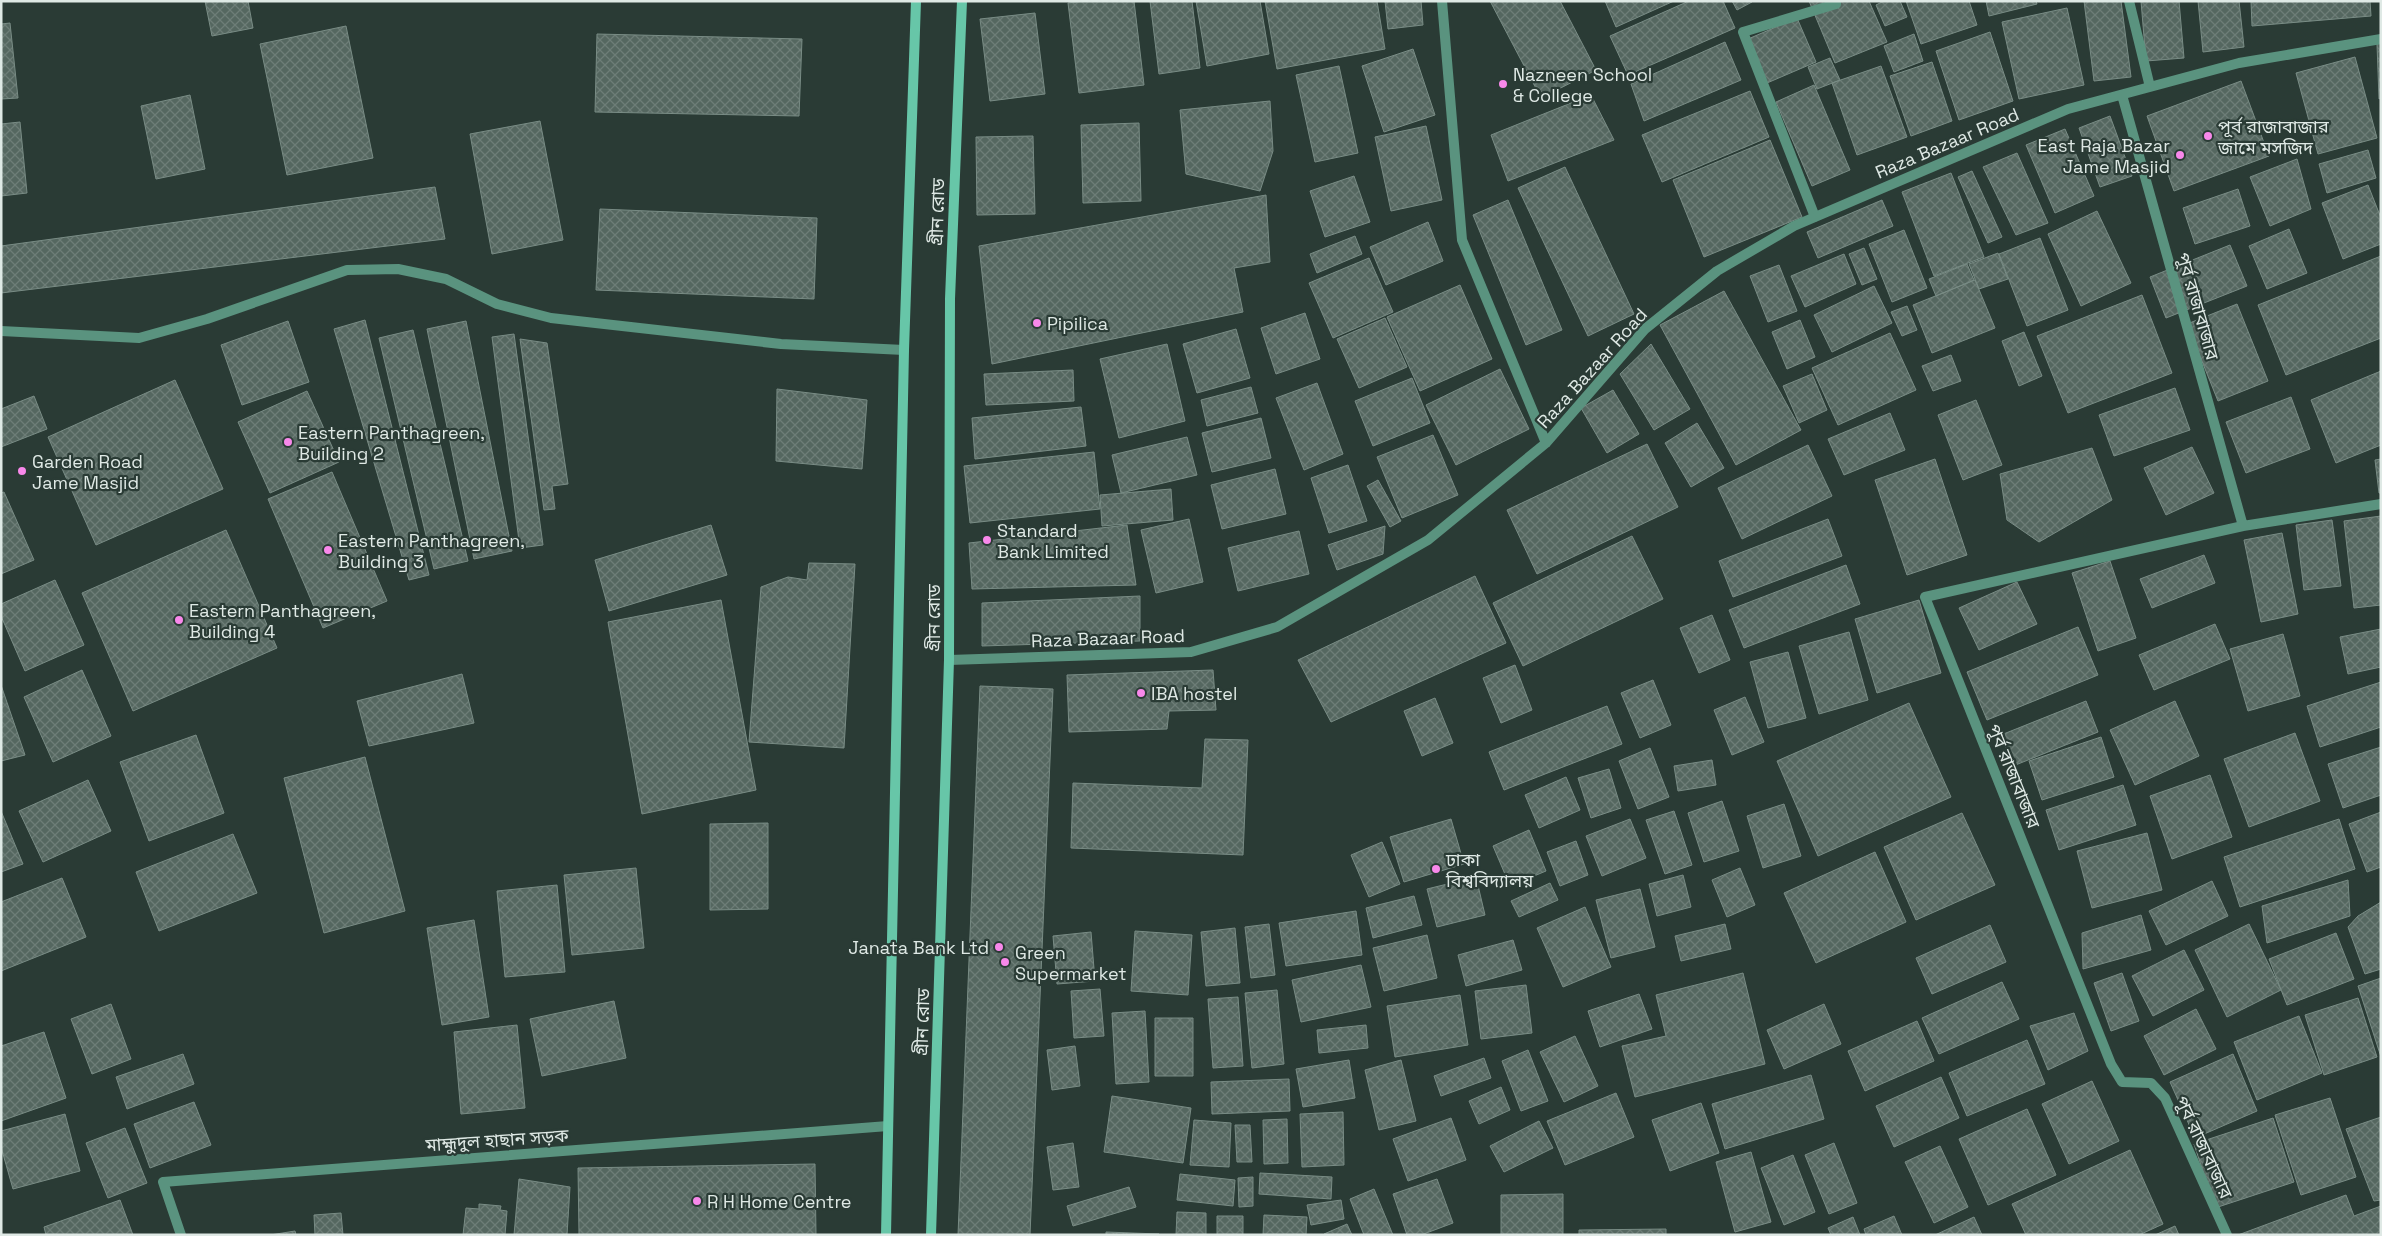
<svg xmlns="http://www.w3.org/2000/svg" width="2382" height="1236" font-family="'Space Grotesk','Noto Sans Bengali',sans-serif">
  <style>
    .building { fill: url(#building-cross-hatch); stroke: #798c85 }
    .lines { fill: none; stroke-linecap: round; stroke-linejoin: round }
    .minor { stroke: #5a937f; stroke-width: 10 }
    .secondary { stroke: #67c6a8; stroke-width: 10 }
    .poi-dot { fill: #f888ea; stroke: #2a3b35; stroke-width: 2 }
    .labels { text-anchor: middle; dominant-baseline: central; stroke-width: 4.5; stroke-linejoin: round; paint-order: stroke }
    .poi-label { font-size: 18px; fill: #dfe9e5; stroke: #2a3b35; text-anchor: start }
    .street-label { font-size: 18px; fill: #dfe9e5; stroke: #2a3b35 }
  </style>
  <defs>
    <pattern id="building-cross-hatch" width="8" height="8" patternUnits="userSpaceOnUse" patternTransform="scale(1.25)"><rect width="8" height="8" fill="#556760"/><path d="M0 0l8 8M0 8l8-8" fill="none" stroke="#6d7d77"/></pattern>
  </defs>
  <rect width="100%" height="100%" fill="#2a3b35"/>
  <path class="building" d="M205,1H248L253,28L212,36Z
    M1085,1H1134L1144,85L1079,93L1068,3Z
    M1150,1H1192L1200,68L1159,74Z
    M1196,1H1260L1269,54L1207,66Z
    M1265,1H1377L1385,49L1277,69Z
    M1385,1H1421L1423,25L1388,29Z
    M1490,1H1560L1596,70L1541,98Z
    M1605,1H1674L1616,27Z
    M1689,1H1723L1735,28L1628,75L1610,36Z
    M1732,1H1751L1752,2L1737,10Z
    M1809,1H1869L1887,42L1835,63Z
    M1884,1H1900L1907,17L1885,26L1876,5Z
    M1906,1H1969L1977,25L1921,44Z
    M1986,1H2036L2037,4L1989,16Z
    M2084,1H2121L2131,77L2094,81Z
    M2141,1H2179L2184,58L2146,61Z
    M2198,1H2239L2244,47L2203,52Z
    M2251,1H2370L2371,16L2252,26Z
    M2067,8L2084,85L2019,99L2002,22Z
    M1035,13L1045,94L990,101L980,19Z
    M1797,18L1816,62L1767,83L1748,39Z
    M10,23L18,98L1,99V24Z
    M346,26L373,158L287,175L260,44Z
    M1990,32L2013,101L1959,120L1936,51Z
    M597,34L802,39L799,116L595,112Z
    M1914,34L1923,61L1894,72L1884,46Z
    M1725,42L1741,80L1644,121L1631,84Z
    M2381,43V98L2379,99L2377,44Z
    M1413,49L1435,115L1384,132L1362,66Z
    M2355,57L2377,138L2318,154L2296,73Z
    M1830,58L1840,80L1817,89L1808,67Z
    M1932,62L1952,121L1911,136L1890,76Z
    M1339,66L1358,153L1315,162L1296,75Z
    M1881,66L1907,137L1857,155L1832,83Z
    M2241,81L2269,156L2174,191L2147,116Z
    M1814,85L1850,170L1812,186L1776,102Z
    M1750,91L1769,137L1662,182L1642,135Z
    M190,95L205,169L156,179L141,106Z
    M1591,95L1614,140L1508,181L1491,135Z
    M1270,101L1273,151L1260,191L1186,174L1180,110Z
    M2110,116L2132,176L2100,187L2079,128Z
    M540,121L563,240L492,254L470,134Z
    M20,122L27,193L1,196V124Z
    M1139,123L1141,201L1083,203L1081,125Z
    M1426,126L1442,200L1391,211L1375,137Z
    M2065,129L2094,196L2055,213L2026,145Z
    M1033,136L1035,214L977,215L976,137Z
    M1770,140L1802,217L1704,257L1673,180Z
    M2368,150L2376,178L2327,193L2319,164Z
    M2017,153L2048,223L2016,235L1983,167Z
    M2297,159L2311,209L2270,226L2250,177Z
    M1565,167L1634,314L1588,336L1518,188Z
    M1972,171L2002,237L1988,243L1958,177Z
    M1951,173L1984,257L1934,276L1902,192Z
    M1354,176L1370,222L1325,237L1310,191Z
    M2368,185L2381,218V244L2343,259L2322,203Z
    M435,187L445,239L1,293V246Z
    M2238,189L2250,226L2195,244L2183,208Z
    M1266,195L1270,262L1234,268L1243,312L992,364L979,246Z
    M1508,200L1562,330L1526,345L1473,215Z
    M1882,200L1893,226L1818,258L1807,232Z
    M600,209L817,218L814,299L596,290Z
    M2097,211L2131,283L2081,306L2048,234Z
    M1428,222L1443,261L1386,285L1370,247Z
    M2289,229L2307,273L2267,289L2249,246Z
    M1904,230L1927,288L1892,302L1869,244Z
    M1355,236L1362,254L1317,273L1310,254Z
    M2040,238L2068,310L2027,326L1999,254Z
    M2230,245L2247,286L2166,318L2150,277Z
    M1864,248L1877,279L1862,285L1849,254Z
    M1998,253L2008,279L1979,289L1969,264Z
    M1844,254L1856,284L1805,307L1791,276Z
    M2381,256V338L2286,375L2258,305Z
    M1369,258L1393,312L1333,338L1309,283Z
    M1967,264L1974,280L1936,296L1929,279Z
    M1779,265L1797,311L1768,322L1750,276Z
    M1975,280L1995,328L1932,353L1913,305Z
    M1460,285L1492,359L1420,391L1387,317Z
    M1874,286L1892,323L1832,352L1814,315Z
    M1724,291L1801,430L1736,465L1660,325Z
    M2142,295L2172,373L2068,413L2037,336Z
    M2237,304L2268,381L2218,401L2187,324Z
    M1907,306L1917,330L1902,336L1891,312Z
    M1305,313L1320,359L1276,374L1261,328Z
    M1385,318L1407,367L1359,388L1337,339Z
    M365,320L429,575L409,580L334,329Z
    M1800,320L1815,357L1787,369L1772,332Z
    M288,321L309,382L242,405L221,345Z
    M466,321L512,551L474,559L427,329Z
    M1236,329L1250,378L1197,393L1183,344Z
    M413,330L468,561L434,569L379,338Z
    M2024,332L2042,376L2019,386L2002,341Z
    M1890,333L1916,390L1838,425L1812,368Z
    M514,334L543,545L520,548L492,337Z
    M520,339L547,343L568,484L552,486L555,509L544,510Z
    M1167,344L1185,421L1119,438L1100,359Z
    M1651,344L1690,409L1654,430L1620,374Z
    M1951,355L1961,381L1933,391L1922,366Z
    M1500,369L1529,429L1456,465L1426,405Z
    M1073,370L1074,401L986,405L984,374Z
    M2381,371V445L2336,463L2311,400Z
    M1812,374L1827,410L1799,423L1783,386Z
    M1412,378L1430,423L1373,446L1355,401Z
    M175,380L223,489L96,545L48,437Z
    M1317,383L1343,454L1304,470L1276,398Z
    M1251,387L1258,413L1207,426L1201,400Z
    M2175,388L2190,430L2114,456L2099,415Z
    M777,389L867,400L862,469L776,461Z
    M1613,390L1639,434L1607,453L1581,408Z
    M307,391L339,462L270,493L238,422Z
    M34,396L47,429L1,447V409Z
    M2291,397L2310,449L2246,473L2226,422Z
    M1976,400L2002,465L1963,480L1938,415Z
    M1081,407L1086,446L975,459L972,418Z
    M1890,413L1905,450L1844,475L1828,439Z
    M1261,418L1271,458L1212,472L1202,433Z
    M1697,423L1724,468L1691,487L1665,443Z
    M1433,435L1458,495L1402,518L1377,457Z
    M1187,437L1197,475L1121,493L1112,455Z
    M1647,444L1678,507L1537,574L1507,510Z
    M1808,445L1832,496L1742,539L1718,488Z
    M2192,447L2214,493L2166,515L2144,468Z
    M2092,448L2112,500L2039,542L2007,520L2000,474Z
    M1094,452L1100,509L970,523L964,466Z
    M1935,459L1967,555L1907,575L1875,480Z
    M2381,459V493H2379L2375,460Z
    M1348,465L1367,521L1329,533L1311,478Z
    M1275,469L1286,514L1222,529L1211,485Z
    M332,472L387,601L323,628L268,499Z
    M1378,480L1401,521L1390,527L1367,486Z
    M1171,489L1173,520L1102,526L1100,495Z
    M4,492L34,560L1,574V493Z
    M2381,516V605L2354,608L2344,521Z
    M1189,519L1203,582L1156,593L1141,530Z
    M1828,519L1842,556L1733,597L1719,561Z
    M2332,520L2341,586L2304,590L2296,525Z
    M711,525L727,575L609,611L595,560Z
    M1127,525L1136,585L972,589L969,543Z
    M1385,526L1383,554L1337,570L1328,545Z
    M226,530L277,648L133,711L82,593Z
    M1299,531L1309,574L1238,591L1228,548Z
    M2282,533L2298,614L2261,622L2244,540Z
    M1632,536L1663,599L1523,666L1493,603Z
    M2204,555L2215,583L2152,608L2140,579Z
    M2110,561L2136,638L2098,651L2072,573Z
    M809,563L855,564L844,748L749,742L761,587L788,577L807,580Z
    M1846,565L1860,604L1744,648L1729,610Z
    M1475,576L1506,643L1331,722L1298,660Z
    M55,580L84,645L25,671L1,616V604Z
    M2017,582L2037,624L1979,650L1959,608Z
    M1140,596V641L982,646V603Z
    M721,600L756,790L642,814L608,622Z
    M1919,600L1941,673L1877,693L1855,619Z
    M1712,615L1730,660L1699,673L1680,628Z
    M2215,624L2230,659L2154,690L2139,655Z
    M2078,627L2098,675L1987,720L1967,672Z
    M2381,629V667L2348,674L2340,637Z
    M1849,632L1868,700L1819,714L1799,646Z
    M2283,634L2300,696L2248,711L2230,649Z
    M1788,652L1806,718L1768,728L1750,662Z
    M1515,665L1532,710L1501,723L1483,678Z
    M82,670L111,736L53,762L24,697Z
    M1213,670L1216,710L1169,711L1167,729L1069,732L1067,675Z
    M462,674L474,723L369,746L357,701Z
    M1653,680L1671,725L1640,738L1621,693Z
    M2381,682V727L2320,747L2307,706Z
    M1,685L25,755L1,761Z
    M980,686L1053,689L1030,1235H958Z
    M1745,697L1764,742L1732,755L1714,710Z
    M1435,698L1453,743L1422,756L1404,711Z
    M2086,701L2098,732L2013,766L2001,735Z
    M2175,701L2199,756L2135,785L2110,730Z
    M1909,703L1951,797L1818,856L1777,761Z
    M1607,706L1622,744L1504,790L1489,752Z
    M2295,733L2320,801L2249,827L2224,759Z
    M196,735L224,813L149,841L120,762Z
    M2101,737L2114,777L2042,800L2029,761Z
    M1205,739L1248,740L1243,855L1071,848L1073,783L1202,788Z
    M2381,747V795L2343,808L2328,764Z
    M1650,748L1669,797L1638,809L1619,761Z
    M365,757L405,911L324,933L284,778Z
    M1712,760L1716,785L1678,791L1674,766Z
    M1609,769L1621,808L1591,818L1578,778Z
    M2210,775L2232,837L2172,859L2150,796Z
    M1566,777L1580,810L1539,828L1525,795Z
    M88,780L111,831L43,862L19,811Z
    M2123,785L2136,825L2059,850L2046,810Z
    M1722,801L1739,851L1704,862L1688,813Z
    M1784,804L1801,856L1763,868L1747,816Z
    M1,811L23,864L1,872Z
    M1674,811L1692,865L1665,874L1646,820Z
    M2381,812V867L2367,872L2349,824Z
    M1962,813L1995,885L1916,920L1884,847Z
    M1451,819L1464,864L1404,882L1390,837Z
    M1630,819L1646,858L1602,876L1586,836Z
    M2339,819L2355,869L2240,907L2224,857Z
    M768,823V909L710,910V824Z
    M1529,830L1546,871L1510,886L1493,846Z
    M2147,833L2162,890L2092,908L2077,851Z
    M233,834L257,893L159,931L136,872Z
    M1576,841L1588,875L1560,886L1547,852Z
    M1382,842L1400,884L1369,897L1351,855Z
    M1875,852L1906,922L1816,963L1784,893Z
    M636,868L644,948L572,955L564,875Z
    M1740,868L1755,905L1727,917L1712,880Z
    M1683,875L1691,907L1657,916L1649,884Z
    M1476,877L1485,915L1437,927L1427,889Z
    M62,878L86,937L1,971V902Z
    M2348,880L2350,916L2267,943L2262,906Z
    M2212,881L2228,916L2166,945L2149,911Z
    M1550,883L1558,900L1519,917L1511,901Z
    M557,885L565,972L505,977L497,891Z
    M1640,889L1655,947L1611,958L1596,900Z
    M1414,896L1422,925L1373,938L1366,908Z
    M2381,902V969L2365,974L2348,927L2358,916Z
    M1585,907L1611,967L1563,987L1537,928Z
    M1356,911L1362,955L1286,966L1279,923Z
    M2141,915L2151,950L2083,969L2082,933Z
    M474,920L489,1017L442,1025L427,928Z
    M1269,924L1275,975L1251,978L1245,927Z
    M1725,924L1731,949L1681,961L1675,936Z
    M2249,924L2281,990L2227,1017L2195,950Z
    M1990,925L2006,962L1932,994L1916,958Z
    M1235,928L1240,983L1206,986L1201,932Z
    M1135,931L1192,935L1188,995L1131,991Z
    M1091,932L1095,981L1057,984L1053,936Z
    M2336,933L2354,979L2287,1005L2269,959Z
    M1427,935L1437,978L1384,991L1373,948Z
    M1513,940L1522,970L1466,986L1458,955Z
    M2184,950L2204,990L2153,1016L2132,976Z
    M1361,965L1371,1007L1301,1022L1292,980Z
    M1743,973L1765,1064L1635,1097L1622,1046L1666,1036L1656,995Z
    M2122,973L2139,1021L2111,1031L2094,983Z
    M2381,978V1057L2358,986Z
    M2002,982L2019,1019L1939,1054L1922,1018Z
    M1526,985L1532,1033L1481,1039L1475,991Z
    M1100,989L1104,1036L1074,1038L1071,991Z
    M1277,990L1284,1064L1252,1068L1245,993Z
    M1639,994L1652,1029L1600,1047L1588,1011Z
    M1460,995L1468,1045L1395,1057L1387,1006Z
    M1238,997L1243,1066L1213,1068L1208,999Z
    M2358,998L2377,1057L2324,1075L2305,1015Z
    M614,1001L626,1058L542,1076L530,1019Z
    M111,1004L131,1059L92,1074L71,1019Z
    M1824,1004L1841,1044L1784,1069L1767,1030Z
    M2196,1009L2216,1049L2164,1075L2144,1036Z
    M1145,1011L1149,1082L1116,1084L1112,1013Z
    M2074,1013L2088,1051L2048,1070L2030,1026Z
    M2299,1016L2322,1073L2257,1100L2234,1042Z
    M1155,1018H1193V1076H1155Z
    M1917,1021L1934,1061L1865,1091L1848,1051Z
    M517,1025L525,1108L461,1114L454,1032Z
    M1366,1025L1368,1048L1319,1053L1317,1030Z
    M44,1032L66,1098L1,1121V1046Z
    M1575,1036L1598,1086L1564,1102L1540,1052Z
    M2027,1040L2045,1084L1967,1116L1949,1073Z
    M1075,1046L1080,1086L1052,1090L1047,1050Z
    M1528,1050L1548,1101L1521,1111L1502,1061Z
    M183,1054L194,1084L127,1109L116,1077Z
    M2233,1054L2257,1111L2195,1138L2170,1082Z
    M1484,1058L1491,1078L1441,1096L1434,1076Z
    M1349,1060L1355,1098L1303,1107L1296,1069Z
    M1401,1060L1416,1121L1379,1130L1365,1070Z
    M1811,1075L1824,1119L1725,1149L1712,1104Z
    M1941,1077L1959,1118L1894,1147L1876,1106Z
    M1289,1079L1290,1111L1212,1114L1211,1082Z
    M2092,1081L2119,1141L2069,1164L2042,1104Z
    M1501,1087L1510,1110L1479,1124L1469,1101Z
    M1616,1093L1634,1137L1565,1165L1547,1121Z
    M1112,1096L1191,1108L1183,1163L1104,1152Z
    M2330,1098L2356,1177L2301,1195L2275,1115Z
    M194,1102L211,1145L150,1168L134,1124Z
    M1701,1103L1719,1153L1670,1171L1652,1120Z
    M2027,1109L2056,1175L1988,1205L1959,1139Z
    M1343,1112L1344,1165L1302,1167L1300,1114Z
    M65,1114L80,1171L13,1189L1,1147V1131Z
    M2381,1117V1200L2374,1201L2346,1129Z
    M1451,1118L1466,1160L1408,1181L1393,1139Z
    M2273,1118L2294,1182L2215,1208L2194,1144Z
    M1287,1119L1288,1163L1264,1164L1263,1120Z
    M1194,1120L1231,1123L1229,1167L1190,1165Z
    M1539,1121L1553,1148L1504,1172L1490,1146Z
    M1235,1125H1250L1252,1162H1237Z
    M125,1128L147,1183L108,1198L86,1143Z
    M1073,1143L1079,1187L1053,1190L1047,1147Z
    M1834,1143L1857,1203L1829,1214L1805,1155Z
    M1940,1146L1968,1207L1934,1223L1905,1162Z
    M2130,1150L2163,1224L2139,1235H2026L2012,1204Z
    M1751,1152L1771,1222L1735,1232L1716,1162Z
    M1793,1155L1815,1212L1784,1225L1761,1168Z
    M815,1164L816,1235H579L578,1168Z
    M1260,1173L1332,1177L1331,1199L1259,1194Z
    M1180,1174L1235,1180L1233,1206L1177,1200Z
    M1253,1177V1206L1239,1207L1238,1178Z
    M519,1179L570,1187L567,1235H514Z
    M1437,1179L1453,1223L1421,1235H1407L1393,1194Z
    M1129,1187L1136,1207L1073,1226L1067,1206Z
    M1374,1189L1393,1235H1364L1350,1199Z
    M1563,1194V1235H1501V1195Z
    M2346,1195L2354,1216L2381,1206V1235H2238Z
    M120,1200L133,1235H46L44,1227Z
    M1341,1200L1344,1219L1311,1225L1307,1205Z
    M479,1204L501,1206L500,1210L507,1211L505,1235H463L466,1208L479,1209Z
    M1177,1212L1206,1213V1235H1176Z
    M341,1213L343,1235H315L314,1215Z
    M1264,1215L1307,1217L1306,1235H1263Z
    M1217,1216H1243V1235H1217Z
    M1894,1216L1902,1235H1866L1864,1229Z
    M1853,1217L1860,1235H1831L1828,1228Z
    M1974,1217L1982,1235H1935Z
    M1347,1224L1352,1235H1324V1234Z
    M2175,1226L2179,1235H2155Z
    M1666,1229V1235H1579V1230Z
    M295,1231L296,1235H270Z
    M1106,1232L1159,1234L1106,1235Z"/>
  <g class="lines">
    <path class="minor" d="M1442,1L1462,240L1546,443
      M2129,1L2150,87
      M2122,95L2243,526
      M1815,217L1743,32L1836,4V1
      M1,331L139,338L207,319L347,270L398,269L446,279L497,304L551,318L781,344L904,350
      M949,660L1191,652L1277,627L1428,540L1546,443L1645,329L1717,271L1794,226L2068,109L2239,63L2381,39
      M181,1235L163,1182L888,1126
      M2227,1235L2165,1098L2151,1083L2122,1082L2111,1064L1925,597L2243,526L2381,504"/>
    <path class="secondary" d="M886,1235L904,350L916,1
      M931,1235L949,660L950,299L962,1"/>
  </g>
  <g class="poi-dot">
    <circle cx="1503" cy="84" r="5"/>
    <circle cx="2208" cy="136" r="5"/>
    <circle cx="2180" cy="155" r="5"/>
    <circle cx="1037" cy="323" r="5"/>
    <circle cx="288" cy="442" r="5"/>
    <circle cx="22" cy="471" r="5"/>
    <circle cx="987" cy="540" r="5"/>
    <circle cx="328" cy="550" r="5"/>
    <circle cx="179" cy="620" r="5"/>
    <circle cx="1141" cy="693" r="5"/>
    <circle cx="1436" cy="869" r="5"/>
    <circle cx="999" cy="947" r="5"/>
    <circle cx="1005" cy="962" r="5"/>
    <circle cx="697" cy="1201" r="5"/>
  </g>
  <g class="labels">
    <g class="poi-label">
      <text x="1513" y="74">Nazneen School<tspan x="1513" dy="21">&amp; College</tspan></text>
      <text x="2218" y="126">পূর্ব রাজাবাজার<tspan x="2218" dy="21">জামে মসজিদ</tspan></text>
      <text x="2170" y="145" text-anchor="end">East Raja Bazar<tspan x="2170" dy="21">Jame Masjid</tspan></text>
      <text x="1047" y="323">Pipilica</text>
      <text x="298" y="432">Eastern Panthagreen,<tspan x="298" dy="21">Building 2</tspan></text>
      <text x="32" y="461">Garden Road<tspan x="32" dy="21">Jame Masjid</tspan></text>
      <text x="997" y="530">Standard<tspan x="997" dy="21">Bank Limited</tspan></text>
      <text x="338" y="540">Eastern Panthagreen,<tspan x="338" dy="21">Building 3</tspan></text>
      <text x="189" y="610">Eastern Panthagreen,<tspan x="189" dy="21">Building 4</tspan></text>
      <text x="1151" y="693">IBA hostel</text>
      <text x="1446" y="859">ঢাকা<tspan x="1446" dy="21">বিশ্ববিদ্যালয়</tspan></text>
      <text x="989" y="947" text-anchor="end">Janata Bank Ltd</text>
      <text x="1015" y="952">Green<tspan x="1015" dy="21">Supermarket</tspan></text>
      <text x="707" y="1201">R H Home Centre</text>
    </g>
    <g class="street-label">
      <text transform="translate(1947 143) rotate(-23)">Raza Bazaar Road</text>
      <text transform="translate(937 212) rotate(-88)">গ্রীন রোড</text>
      <text transform="translate(2198 306) rotate(74)">পূর্ব রাজাবাজার</text>
      <text transform="translate(1592 368) rotate(-48)">Raza Bazaar Road</text>
      <text transform="translate(933 618) rotate(-90)">গ্রীন রোড</text>
      <text transform="translate(1108 638) rotate(-2)">Raza Bazaar Road</text>
      <text transform="translate(2014 776) rotate(68)">পূর্ব রাজাবাজার</text>
      <text transform="translate(922 1022) rotate(-88)">গ্রীন রোড</text>
      <text transform="translate(497 1140) rotate(-4)">মাহ্মুদুল হাছান সড়ক</text>
      <text transform="translate(2204 1147) rotate(65)">পূর্ব রাজাবাজার</text>
    </g>
  </g>
  <rect width="2382" height="1236" fill="none" stroke="#dfe9e5" stroke-width="5"/>
</svg>
